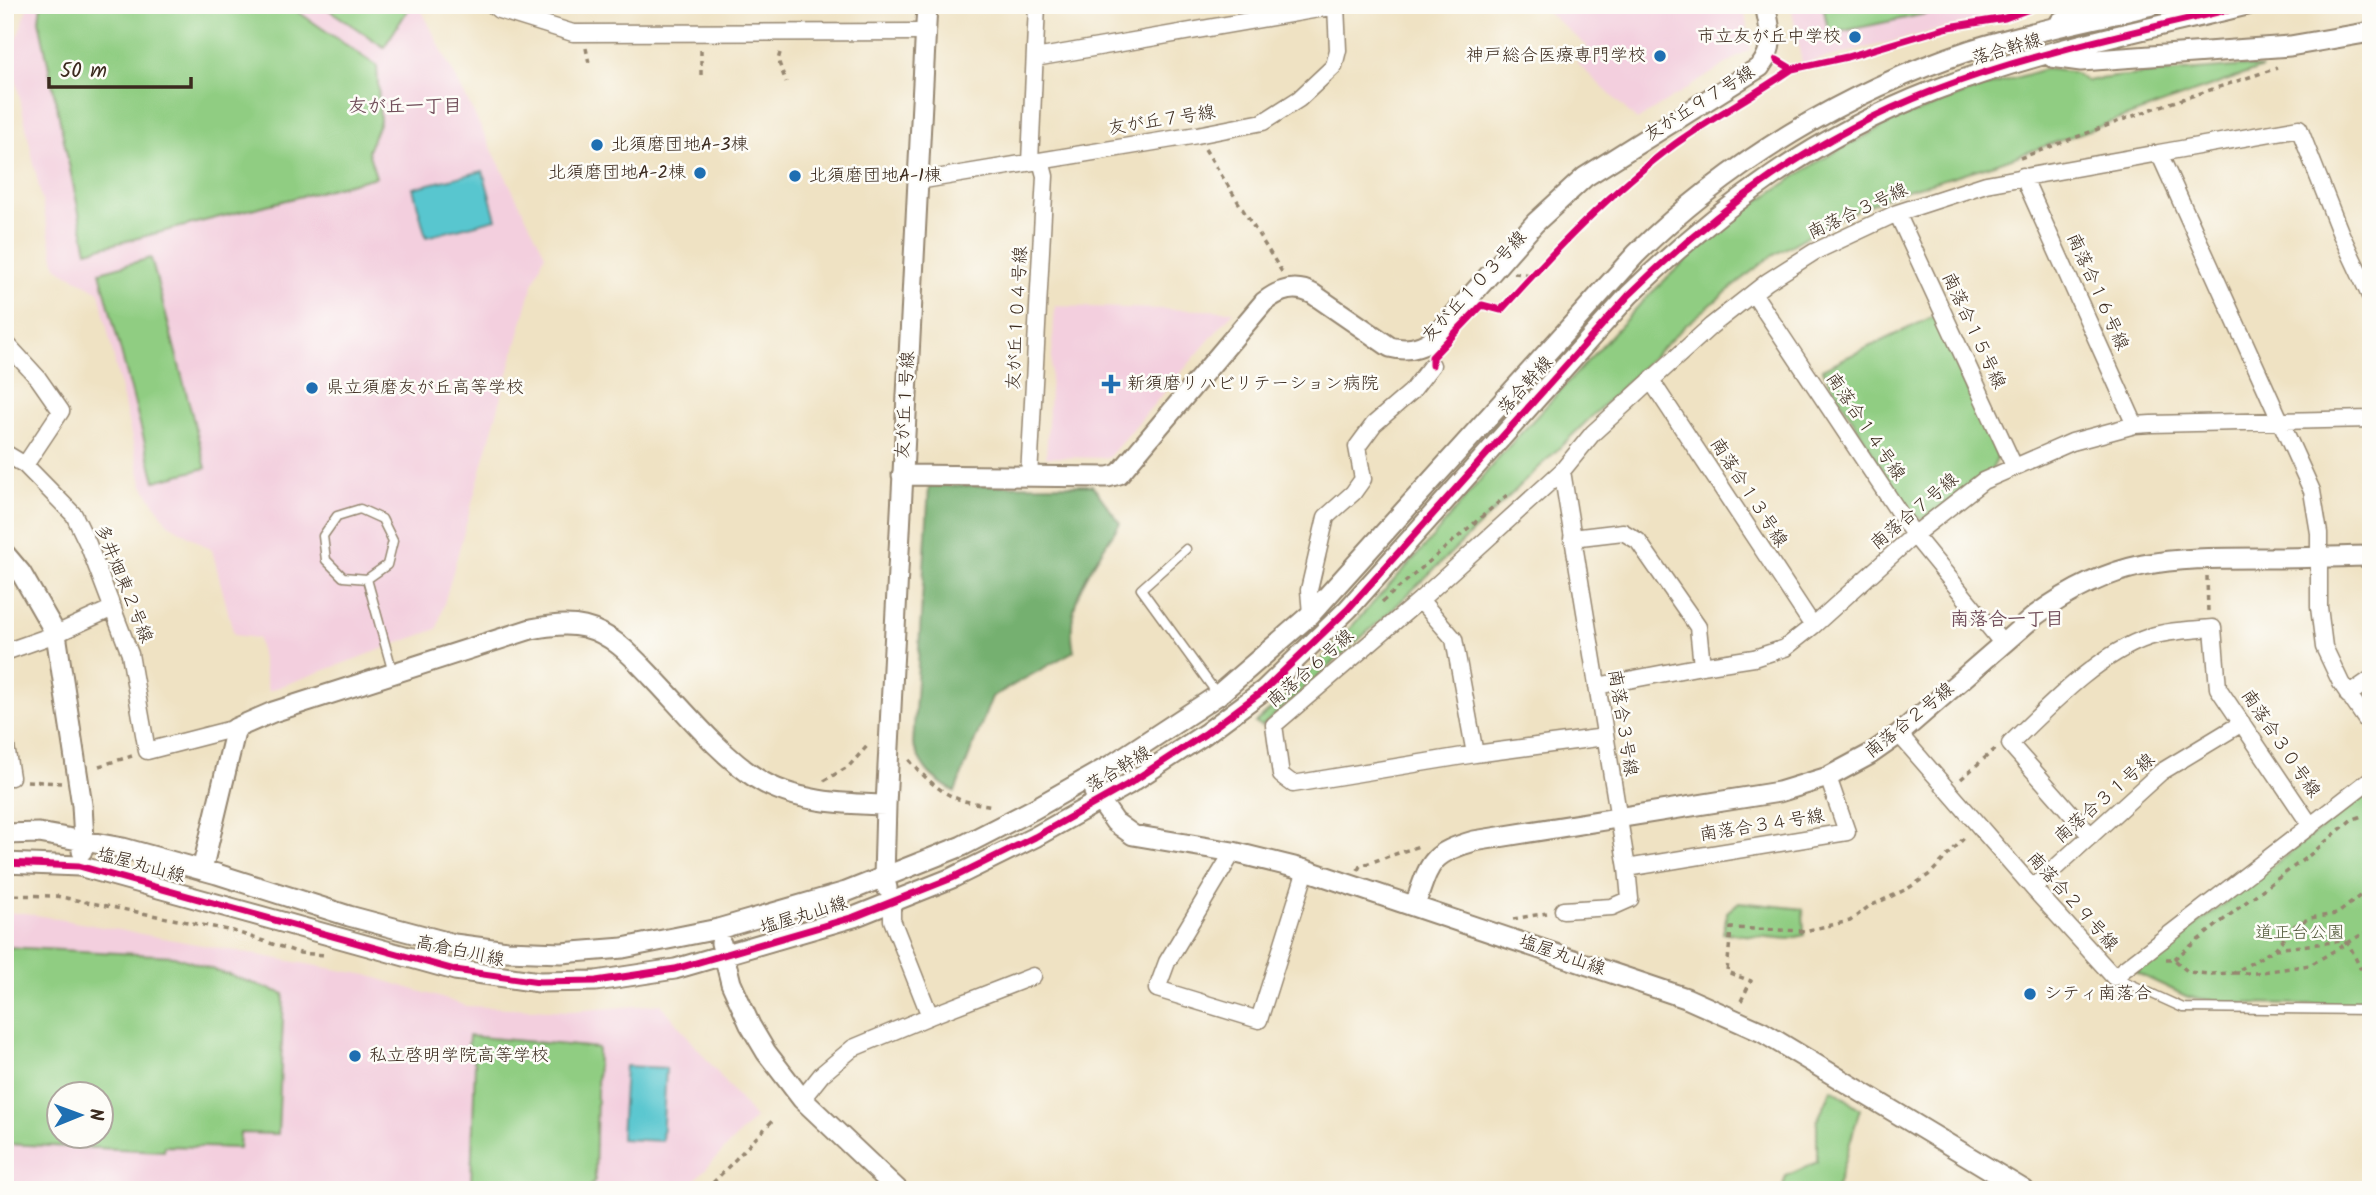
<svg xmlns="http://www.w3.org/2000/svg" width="2376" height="1195" font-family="Kalam,'Klee One',sans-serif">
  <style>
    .built { fill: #f3cfde; fill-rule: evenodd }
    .green { fill: #90cd82; stroke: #667c50; stroke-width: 2; fill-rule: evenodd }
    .forest { fill: #74b070; stroke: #586d47; stroke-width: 2 }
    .water { fill: #59c6cf; stroke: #4a7876; stroke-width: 2 }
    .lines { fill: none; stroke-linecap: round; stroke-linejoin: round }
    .service-casing { stroke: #958670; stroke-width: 11 }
    .minor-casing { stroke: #958670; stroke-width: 19 }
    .tertiary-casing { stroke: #958670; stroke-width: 23 }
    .path { stroke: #958670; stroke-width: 3.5; stroke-dasharray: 5 5; stroke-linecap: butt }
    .service { stroke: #fff; stroke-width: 8 }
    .minor { stroke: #fff; stroke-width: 16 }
    .tertiary { stroke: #fff; stroke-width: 19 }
    .cycleway-casing { stroke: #fdfcf7; stroke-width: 11 }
    .cycleway { stroke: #d6006c; stroke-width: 7 }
    .poi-dot { fill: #1f6fb2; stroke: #fdfcf7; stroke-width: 2.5 }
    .labels { text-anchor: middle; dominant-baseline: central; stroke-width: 5; stroke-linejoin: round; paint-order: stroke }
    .poi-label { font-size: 18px; fill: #3b2a1e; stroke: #fdfcf7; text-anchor: start }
    .street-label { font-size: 18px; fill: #3b2a1e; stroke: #fdfcf7 }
    .park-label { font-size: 18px; fill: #545b3c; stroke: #fdfcf7 }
    .neighbourhood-label { font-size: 19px; font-weight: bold; fill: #73505c; stroke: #fdfcf7 }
  </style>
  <rect width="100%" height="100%" fill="#fdfcf7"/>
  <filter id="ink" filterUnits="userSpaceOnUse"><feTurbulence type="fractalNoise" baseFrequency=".0143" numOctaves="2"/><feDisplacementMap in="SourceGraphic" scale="14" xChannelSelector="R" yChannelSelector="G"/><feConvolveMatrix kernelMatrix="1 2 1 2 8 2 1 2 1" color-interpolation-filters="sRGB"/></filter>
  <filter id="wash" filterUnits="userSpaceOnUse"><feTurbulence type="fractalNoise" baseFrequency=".00686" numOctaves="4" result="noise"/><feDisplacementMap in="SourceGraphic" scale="28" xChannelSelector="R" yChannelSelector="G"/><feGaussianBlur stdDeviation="1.57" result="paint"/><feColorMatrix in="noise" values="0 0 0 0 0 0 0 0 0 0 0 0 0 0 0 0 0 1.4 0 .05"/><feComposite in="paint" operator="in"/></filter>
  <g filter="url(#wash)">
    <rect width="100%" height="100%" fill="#efe2c3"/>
    <path class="built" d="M28,5H419L545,254L532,287L437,629L268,691L258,638L234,635L212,550L167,523L142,484L99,292L56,267L11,57Z
      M1539,5H1744L1750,49L1637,120L1577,63L1587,46Z
      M1791,5H2037L1802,64Z
      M1055,306L1234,311L1108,458L1046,457Z
      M5,913H25L367,975L467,1006L571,1011L661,1004L755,1118L685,1190H5ZM60,1094H102V1136H60Z"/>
    <path class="green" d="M41,5H288L377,66L380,121L368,151L376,177L87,251L39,20Z
      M322,5H411L384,47Z
      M1823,5H1968L1829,34Z
      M2244,66L2262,68L1995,164L1894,194L1845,215L1767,259L1686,325L1393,609L1262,726L1255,723L1294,689L1429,542L1498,458L1644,300L1687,259L1751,206L1822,159L1892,122L1972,91L2045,69L2073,72L2086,81L2114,77Z
      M151,258L206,468L155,481L100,272Z
      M1934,316L1998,457L1992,469L1925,519L1910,515L1822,369Z
      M2371,790V1005L2235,1003L2188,997L2135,972Z
      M1739,902L1803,909L1804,935L1789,939L1723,933L1727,912Z
      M5,947L174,956L284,994L278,1134L240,1133L239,1148L165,1146L164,1151L5,1144ZM60,1094H102V1136H60Z
      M469,1036L598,1048L595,1180L589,1190L471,1184L475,1063L468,1048Z
      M1832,1089L1860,1109L1836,1190H1782L1786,1176L1817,1162V1121Z"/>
    <path class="forest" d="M1092,485L1120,523C1094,564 1063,600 1074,651L992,697L955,792C931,778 924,771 913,745L929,486Z"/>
    <path class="water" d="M483,171L496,219L426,237L413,188Z
      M625,1066L666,1068L662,1141L621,1139Z"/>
  </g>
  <g filter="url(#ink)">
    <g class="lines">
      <defs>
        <path id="service" d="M1186,549L1141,589L1218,695
          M367,579L387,565L393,541L382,519L360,509L337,516L323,536L326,560L343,577L367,579L393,673
          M2115,977L2183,1008L2371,1010"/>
        <path id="minor" d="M493,5L499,10L573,33L926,32
          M1035,58L1336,6
          M2159,153L2299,128L2340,232L2371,298
          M1030,162L1037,5
          M2023,176L2135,425
          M918,181L1197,135L1263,122L1299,99L1334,66L1338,50L1336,5
          M1897,213L2014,466
          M1753,293L1914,535L2003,644
          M5,342L38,378L61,411L25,465
          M1652,382L1813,626
          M5,453L25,465L74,515L88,544L130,654L147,751L236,728
          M1562,471L1420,600L1274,725L1281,775L1293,784L1475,754L1605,737
          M1029,477L1045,176L1041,161
          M1572,538L1623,532L1638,541L1698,627L1702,666
          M1420,600L1454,639L1475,754
          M1311,614L1309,590L1326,517L1353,493L1363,479L1357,447L1374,424L1411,392L1432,365
          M5,652L56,634L113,608
          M1597,686L1702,666L1754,658L1785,648L1813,626L1914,535L1983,481L2072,442L2135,425L2151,424L2371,419
          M2348,695L2371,679
          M1899,734L2033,888L2114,977L2371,779
          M5,740L11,777H5
          M2091,836L2010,744C2048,707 2098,654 2149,637C2169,630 2192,630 2213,628L2218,688L2311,826
          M1233,852L1167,962L1157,989L1259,1020L1306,870
          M1627,868L1847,832L1828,777
          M2033,888L2161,772L2242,723
          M1563,910L1612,907L1630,899L1627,868L1562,471L1593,433L1711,326L1767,282L1814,252L1897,213L1986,184L2159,153L2312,491L2319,533V607L2324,647L2341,683L2371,727
          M930,1016L1033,976
          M802,1099L822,1074L853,1048L930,1016L892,920V904"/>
        <path id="tertiary" d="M2060,22L2088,5
          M2052,57L2081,61L2290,46L2371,32
          M902,475L1108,477L1119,474L1264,302C1279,290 1295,284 1313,294L1390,347C1406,351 1418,349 1432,340L1535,223L1585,177L1760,67C1776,46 1770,29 1765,5
          M5,554L21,573L56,634L82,805L84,840L82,851
          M1094,792L1115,822L1133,835L1233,852L1306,870L1686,998L1762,1032L2024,1190
          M5,834L39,833L123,848L217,874L349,916L454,944L507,951L561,953L623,948L718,929L846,892L962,846L1034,809L1113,764L1218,695L1311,614L1636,254C1729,162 1847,91 1971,50C2030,31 2092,20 2152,5
          M5,863L79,866L455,970L539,982L596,981L675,969L854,917L952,878L1035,837L1127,785L1205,734L1264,690L1348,609L1629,295C1720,206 1816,136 1935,90C2033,52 2144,30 2247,5
          M202,870L236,728L273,712L531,629C549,626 566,623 584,627C613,634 633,657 652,677C683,709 719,754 756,778C793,802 843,804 886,805
          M887,888L884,877L886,805L927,5
          M1415,905C1430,863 1429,854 1474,841L1779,792L1828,777L1869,755L1899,734L2036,615C2115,557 2170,558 2264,558C2300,558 2335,557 2371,556
          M721,943L731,983L750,1025L766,1052L802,1099L898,1190"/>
      </defs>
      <use href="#service" class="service-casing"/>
      <use href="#minor" class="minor-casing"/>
      <use href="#tertiary" class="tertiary-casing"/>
      <path class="path" d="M586,48L589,63
        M780,53L778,60L786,82
        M1782,63L1792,69L1847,57L1949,27L2005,18L2040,5
        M701,75V48
        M1774,82L1792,69
        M1205,149L1282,272
        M2020,158L2152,109L2277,68
        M1514,273L1533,275
        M1485,306L1501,310C1554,250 1611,196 1673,146
        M2207,576L2208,613
        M1382,602L1507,495
        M909,760C923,776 940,793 961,800C971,803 983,804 994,806
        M99,766L132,756
        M1961,779L1995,749
        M27,781L61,783
        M824,781L849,766L869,744
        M1358,870L1360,866L1422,845
        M5,895L56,896L233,931L300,953L325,955
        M1513,919L1547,913
        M2275,949L2342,941L2349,944L2360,968L2371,967
        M2166,959H2174L2188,972L2208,974L2234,973L2275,949L2294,926L2310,918L2337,914L2371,887
        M2174,959L2250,899L2311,854L2351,820L2362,816L2371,817
        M2234,973H2256L2310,965L2371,929
        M1741,1001L1751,981L1727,972L1731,928L1804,931L1850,921L1868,907L1907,889L1930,874L1967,835
        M706,1190L775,1118"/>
      <use href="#service" class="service"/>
      <use href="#minor" class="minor"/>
      <use href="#tertiary" class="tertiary"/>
      <defs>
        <path id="cycleway" d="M1777,60L1792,69L1847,57L1949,27L2005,18L2040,5
          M1432,365V357L1482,305L1501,310C1554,251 1611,191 1675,144C1713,117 1754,95 1792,69
          M5,863L79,866L455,970L539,982L596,981L675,969L854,917L952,878L1035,837L1127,785L1205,734L1264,690L1348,609L1629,295C1720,206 1816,136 1935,90C2033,52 2144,30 2247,5"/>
      </defs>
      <use href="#cycleway" class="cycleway-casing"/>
      <use href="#cycleway" class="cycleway"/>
    </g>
  </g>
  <g class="poi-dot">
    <circle cx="1855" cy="37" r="7"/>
    <circle cx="1660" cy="56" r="7"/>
    <circle cx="597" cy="145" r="7"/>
    <circle cx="700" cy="173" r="7"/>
    <circle cx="795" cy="176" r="7"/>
    <path d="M1107.5 373.5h7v7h7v7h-7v7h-7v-7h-7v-7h7z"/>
    <circle cx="312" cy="388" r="7"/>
    <circle cx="2030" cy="994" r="7"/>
    <circle cx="355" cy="1056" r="7"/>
  </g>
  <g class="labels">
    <g class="poi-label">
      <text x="1841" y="37" text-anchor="end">市立友が丘中学校</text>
      <text x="1646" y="56" text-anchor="end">神戸総合医療専門学校</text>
      <text x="611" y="145">北須磨団地A-3棟</text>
      <text x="686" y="173" text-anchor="end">北須磨団地A-2棟</text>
      <text x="809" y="176">北須磨団地A-1棟</text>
      <text x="1127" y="384">新須磨リハビリテーション病院</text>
      <text x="326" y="388">県立須磨友が丘高等学校</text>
      <text x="2044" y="994">シティ南落合</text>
      <text x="369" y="1056">私立啓明学院高等学校</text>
    </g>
    <g class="street-label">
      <text transform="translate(2007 50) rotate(-16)">落合幹線</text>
      <text transform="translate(1700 104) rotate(-32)">友が丘９７号線</text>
      <text transform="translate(1162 121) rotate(-9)">友が丘７号線</text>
      <text transform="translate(1858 212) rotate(-25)">南落合３号線</text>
      <text transform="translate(1475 287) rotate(-47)">友が丘１０３号線</text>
      <text transform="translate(2097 292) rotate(66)">南落合１６号線</text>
      <text transform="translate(1018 318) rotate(-87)">友が丘１０４号線</text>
      <text transform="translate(1973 331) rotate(65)">南落合１５号線</text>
      <text transform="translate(1526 386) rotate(-48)">落合幹線</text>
      <text transform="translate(906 405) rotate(-87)">友が丘１号線</text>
      <text transform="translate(1865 427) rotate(56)">南落合１４号線</text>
      <text transform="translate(1748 493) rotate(57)">南落合１３号線</text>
      <text transform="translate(1915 512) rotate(-40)">南落合７号線</text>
      <text transform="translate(123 584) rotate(68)">多井畑東２号線</text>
      <text transform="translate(1311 669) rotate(-41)">南落合６号線</text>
      <text transform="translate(1910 721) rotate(-39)">南落合２号線</text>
      <text transform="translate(1622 723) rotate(81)">南落合３号線</text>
      <text transform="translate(2280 744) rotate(56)">南落合３０号線</text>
      <text transform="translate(1119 770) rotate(-31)">落合幹線</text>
      <text transform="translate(2105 799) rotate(-41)">南落合３１号線</text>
      <text transform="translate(1762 826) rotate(-9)">南落合３４号線</text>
      <text transform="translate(141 866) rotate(15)">塩屋丸山線</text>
      <text transform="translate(2072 902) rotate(48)">南落合２９号線</text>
      <text transform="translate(804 916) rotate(-17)">塩屋丸山線</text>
      <text transform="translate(460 952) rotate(12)">高倉白川線</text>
      <text transform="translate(1562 956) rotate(19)">塩屋丸山線</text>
    </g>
    <g class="park-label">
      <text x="2300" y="933">道正台公園</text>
    </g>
    <g class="neighbourhood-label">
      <text x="405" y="107">友が丘一丁目</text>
      <text x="2007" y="620">南落合一丁目</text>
    </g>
  </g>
  <rect width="2376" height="1195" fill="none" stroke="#fdfcf7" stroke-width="28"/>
  <g transform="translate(80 1115) rotate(89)"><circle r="33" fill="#fdfcf7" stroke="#afa8a0" stroke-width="2"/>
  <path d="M0-5L12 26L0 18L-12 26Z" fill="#1f6fb2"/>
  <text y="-10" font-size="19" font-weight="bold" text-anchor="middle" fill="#3b2a1e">N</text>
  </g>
  <path d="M49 77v10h142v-10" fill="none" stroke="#3b2a1e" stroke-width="3.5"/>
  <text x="60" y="77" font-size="21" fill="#3b2a1e" stroke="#fdfcf7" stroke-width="5" paint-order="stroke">50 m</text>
</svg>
